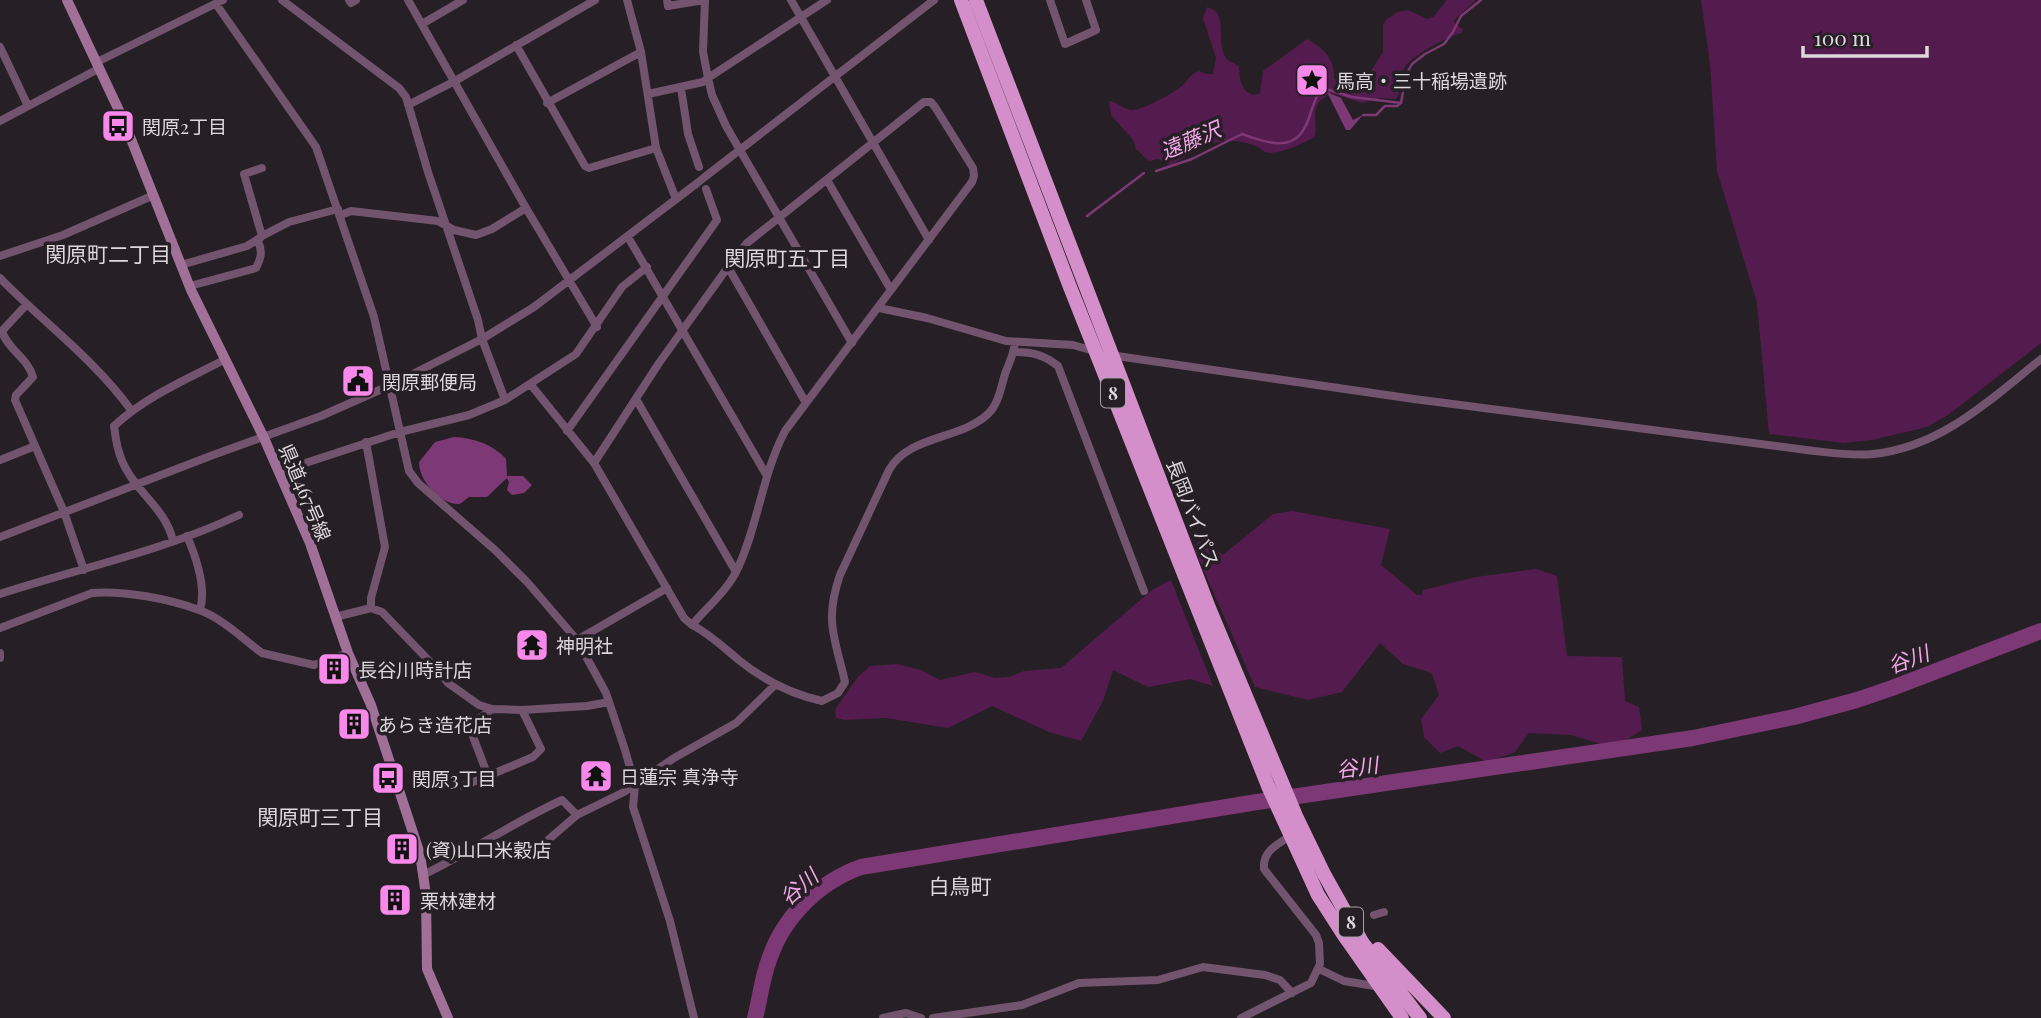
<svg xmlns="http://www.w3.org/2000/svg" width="2041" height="1018" font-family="'Playfair Display','Noto Sans JP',serif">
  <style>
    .green { fill: #541c4e }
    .water { fill: #7d3975 }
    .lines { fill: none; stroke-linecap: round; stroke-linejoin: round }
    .stream { stroke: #7d3975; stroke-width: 2.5 }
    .river { stroke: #7d3975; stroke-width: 16 }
    .minor { stroke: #73546e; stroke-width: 8 }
    .secondary { stroke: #a17099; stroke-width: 10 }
    .trunk { stroke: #d48fca; stroke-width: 14 }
    .minor-bridge { stroke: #73546e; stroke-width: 8 }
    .labels { text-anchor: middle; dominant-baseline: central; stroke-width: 7; stroke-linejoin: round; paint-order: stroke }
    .shield { fill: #261f25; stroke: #a6a0a5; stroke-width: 2 }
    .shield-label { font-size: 18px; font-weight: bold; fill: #ddd8dc }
    .poi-label { font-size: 19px; fill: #ddd8dc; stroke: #261f25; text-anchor: start }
    .street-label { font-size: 19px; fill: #ddd8dc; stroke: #261f25 }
    .water-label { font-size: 21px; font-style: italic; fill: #f5a8e9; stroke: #261f25 }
    .neighbourhood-label { font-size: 21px; fill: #ddd8dc; stroke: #261f25 }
  </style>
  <rect width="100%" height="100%" fill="#261f25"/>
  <path class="green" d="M1447,0H1476L1454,20L1455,24L1463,29L1462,33C1450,35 1411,56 1405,67C1400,77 1402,91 1396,99L1380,98L1362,103L1331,93C1307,107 1318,115 1315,136C1306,143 1276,156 1265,152C1262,150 1259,147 1256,146C1246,142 1234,140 1224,141C1205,143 1186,158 1169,165L1158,159L1149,161L1136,149L1133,140L1111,115L1109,101C1117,102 1122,108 1130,110C1140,112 1174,93 1182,86C1188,80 1190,74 1199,71L1206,74H1213L1216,58L1203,18L1207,7C1232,13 1212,47 1229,61C1232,63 1236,64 1239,66C1240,79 1240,91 1254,95L1260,93L1263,71L1307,39C1324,48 1335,59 1334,79L1350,84L1369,74L1383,52V25L1386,20L1397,12L1408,10L1427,19L1433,17Z
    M1701,0H2041V343L1948,415L1927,427L1872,440L1844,443L1769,434L1757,303L1717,171L1710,64Z
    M1292,511L1390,529L1381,565L1417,595H1422L1423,590L1476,577L1536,569L1557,576L1567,656L1622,657L1625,701L1639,707L1642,730L1623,742L1601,744L1571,735L1529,733L1515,752L1487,762L1458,746L1440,753L1424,737L1421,719L1439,695L1432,673L1403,664L1380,643L1342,692L1308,700L1255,687L1194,548L1199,541L1208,543L1223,555L1273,514Z
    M1171,580L1213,686L1190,679L1148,687L1113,670L1103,701L1081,741L1049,732L992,706L948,728L886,718L845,720L836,718L835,710L843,698L858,677L870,666L897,664L921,670L940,680L975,672L995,678L1009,677L1024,671L1061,668L1152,590Z"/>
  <path class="water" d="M1327,92L1341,98L1353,120L1363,115L1350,130H1346Z
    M454,437C473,438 493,444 506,459L507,476H523L532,485L524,493L512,495L507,490L509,482L507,478L487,497H469L460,504C440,505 419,481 419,462L435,442Z"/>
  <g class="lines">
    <path class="stream" d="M1363,115H1376L1385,106H1397L1401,103
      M1156,171L1192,159L1242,134C1264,142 1292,153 1305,127C1309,121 1310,113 1313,106C1316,99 1317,93 1323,88L1352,97L1401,103L1406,75L1412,64L1425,54L1444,44L1453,32L1461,16L1481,0
      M1087,216L1144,173"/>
    <path class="river" d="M755,1018C760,999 762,978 769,960C783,917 819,882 861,867L1257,802L1693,738L1794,717L1857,700L1892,688L2041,631"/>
    <path class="minor" d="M282,0L399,88L406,97L428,172L478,320L482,339L505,400
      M349,0L351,3L356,0
      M408,0L526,208L597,327
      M627,0L641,52L656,148L676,199
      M667,0L668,6L704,0
      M791,0L929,240
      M827,0L708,78L712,95L726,126L852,343
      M1050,0L1065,44L1096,30L1086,0
      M216,4L316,147L374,317L409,471L418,483L495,550L528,583L577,640L606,693L625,750L635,785L633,807L670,921L694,1018
      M422,24L463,0
      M516,45L585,166L589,168L656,148
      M0,47L28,106
      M97,62L223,0
      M681,88L688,134L699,167
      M648,94L703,82L708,78L703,52L705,0
      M924,102H931L935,107L973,168L974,176L972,182L785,431C762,475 758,526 737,570C727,591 706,608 692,625L684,618L594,463L659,363L728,267L747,243Z
      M547,103L641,52
      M408,105L455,81L595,0
      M0,121L100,68
      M262,168L244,174L262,236L289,222L338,209
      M706,176L934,0
      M827,180L891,290
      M341,215L351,211L438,221L454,230L476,235L492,229L526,208
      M628,237L767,476
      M0,256L63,235L154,195
      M181,265L247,246L260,238
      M728,267L806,403
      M0,278C43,322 95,360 131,410
      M190,286L256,268C261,258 263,252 258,241
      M27,304L2,331C7,349 28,358 33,377L16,395L15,400L64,512L84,570
      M879,308L927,318L1006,341L1073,345L1094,351
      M1014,352C1033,352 1044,355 1058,366L1144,591
      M1110,355L1414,399L1814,451C1833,453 1854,456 1873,454C1941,447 1990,400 2041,359
      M531,385L594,463
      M636,399L736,572
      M567,431L717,220L706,189
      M366,442L385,547L371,598V608
      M0,460L35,446
      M278,472L400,432L469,415L505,400L576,354L622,287L647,267
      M187,536C196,557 207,587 200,610
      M0,537L213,455L321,416L391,385L482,339L534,307L696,184
      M173,541C166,510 140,495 126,469C118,455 116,441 114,426C145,397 185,380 224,360
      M0,594C80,568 163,551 239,515
      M335,617L371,608L382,612L435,667L448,683L479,705L492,709L522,710L587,706L609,702
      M692,625C710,634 724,648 740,661C765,681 791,694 822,701L838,693L845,682C835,638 824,621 840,575L889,470C909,435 960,440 988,414C999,403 1001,387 1005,374C1009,363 1014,354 1015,342
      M0,628L92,593C123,590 170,599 199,610C222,618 243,639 262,653L314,665L348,653
      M577,640L667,588
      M0,653V658
      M492,709L469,726L488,776L533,757L541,749L522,710
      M463,786L488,776
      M534,852L577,815L624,792L674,758L736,723L775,685
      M425,874C472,851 514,822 562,800L577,815
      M1374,915L1384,912
      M1319,969L1344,981L1381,987
      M883,1018L906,1013L921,1018
      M933,1018L1022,1005L1079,983L1158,980L1203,967L1265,975L1280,980L1292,993
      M1241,1018L1311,983L1320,964L1319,943L1316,935L1264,869C1262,851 1278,844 1292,835"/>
    <path class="secondary" d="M67,0L123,119L191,290L264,438L310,543L348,653L371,705L420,854L426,895L427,969L448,1018"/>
    <path class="trunk" d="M961,0L1070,287L1268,786L1318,895L1343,934L1402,1018
      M976,0L1209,608L1296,816L1324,874L1362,942L1420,1018
      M1378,949L1444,1018"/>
    <path class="minor-bridge" d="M696,184L706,176"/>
  </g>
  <defs>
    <symbol id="sight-square" viewBox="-11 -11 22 22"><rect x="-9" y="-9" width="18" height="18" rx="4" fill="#f888ea" stroke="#261f25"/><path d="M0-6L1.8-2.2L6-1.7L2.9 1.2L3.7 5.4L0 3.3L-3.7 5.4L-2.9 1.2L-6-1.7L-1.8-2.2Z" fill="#111"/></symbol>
    <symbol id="bus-square" viewBox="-11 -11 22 22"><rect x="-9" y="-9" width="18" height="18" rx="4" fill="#f888ea" stroke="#261f25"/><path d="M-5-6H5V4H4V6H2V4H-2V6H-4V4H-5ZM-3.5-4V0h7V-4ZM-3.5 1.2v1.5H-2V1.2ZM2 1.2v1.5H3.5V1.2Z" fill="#111"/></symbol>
    <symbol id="civic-square" viewBox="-11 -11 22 22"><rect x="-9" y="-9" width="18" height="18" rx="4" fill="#f888ea" stroke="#261f25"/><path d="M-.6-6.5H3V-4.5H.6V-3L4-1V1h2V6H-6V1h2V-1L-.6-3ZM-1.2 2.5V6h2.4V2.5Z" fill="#111"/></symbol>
    <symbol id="temple-square" viewBox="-11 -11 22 22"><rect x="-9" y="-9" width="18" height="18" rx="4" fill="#f888ea" stroke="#261f25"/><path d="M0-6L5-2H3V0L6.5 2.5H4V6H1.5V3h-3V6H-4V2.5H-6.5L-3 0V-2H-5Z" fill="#111"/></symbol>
    <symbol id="building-square" viewBox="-11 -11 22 22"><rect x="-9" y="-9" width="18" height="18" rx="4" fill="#f888ea" stroke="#261f25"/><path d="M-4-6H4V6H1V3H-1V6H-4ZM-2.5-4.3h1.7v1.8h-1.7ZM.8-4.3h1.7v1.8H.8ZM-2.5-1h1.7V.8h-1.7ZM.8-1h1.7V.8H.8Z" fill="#111"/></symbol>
  </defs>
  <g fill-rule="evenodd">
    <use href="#sight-square" x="1293" y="61" width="38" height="38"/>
    <use href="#bus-square" x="99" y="107" width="38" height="38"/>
    <use href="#civic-square" x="339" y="362" width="38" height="38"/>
    <use href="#temple-square" x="513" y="626" width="38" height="38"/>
    <use href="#building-square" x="315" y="650" width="38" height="38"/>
    <use href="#building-square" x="335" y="705" width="38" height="38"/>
    <use href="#temple-square" x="577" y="757" width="38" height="38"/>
    <use href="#bus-square" x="369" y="759" width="38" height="38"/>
    <use href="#building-square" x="383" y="830" width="38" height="38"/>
    <use href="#building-square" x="376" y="881" width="38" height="38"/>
  </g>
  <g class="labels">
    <g class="shield">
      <rect x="1101" y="378.5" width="24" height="29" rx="5"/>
      <rect x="1339" y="907.5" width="24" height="29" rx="5"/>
    </g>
    <g class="shield-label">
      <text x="1113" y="393">8</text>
      <text x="1351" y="922">8</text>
    </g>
    <g class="poi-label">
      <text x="1336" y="80">馬高・三十稲場遺跡</text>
      <text x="142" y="126">関原2丁目</text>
      <text x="382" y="381">関原郵便局</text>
      <text x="556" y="645">神明社</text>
      <text x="358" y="669">長谷川時計店</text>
      <text x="378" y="724">あらき造花店</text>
      <text x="620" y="776">日蓮宗 真浄寺</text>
      <text x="412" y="778">関原3丁目</text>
      <text x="426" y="849">(資)山口米穀店</text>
      <text x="420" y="900">栗林建材</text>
    </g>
    <g class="street-label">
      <text transform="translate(306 492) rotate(67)">県道467号線</text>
      <text transform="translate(1194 513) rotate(69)">長岡バイパス</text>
    </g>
    <g class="water-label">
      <text transform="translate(1190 139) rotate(-23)">遠藤沢</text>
      <text transform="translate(1908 658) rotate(-20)">谷川</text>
      <text transform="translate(1357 766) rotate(-8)">谷川</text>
      <text transform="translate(798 886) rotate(-41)">谷川</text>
    </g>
    <g class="neighbourhood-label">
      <text x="108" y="253">関原町二丁目</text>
      <text x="787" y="257">関原町五丁目</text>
      <text x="320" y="816">関原町三丁目</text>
      <text x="960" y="885">白鳥町</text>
    </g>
  </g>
  <path d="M1803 46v10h124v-10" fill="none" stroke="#ddd8dc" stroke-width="3.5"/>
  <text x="1814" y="46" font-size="21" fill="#ddd8dc" stroke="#261f25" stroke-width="5" paint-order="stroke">100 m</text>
</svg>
